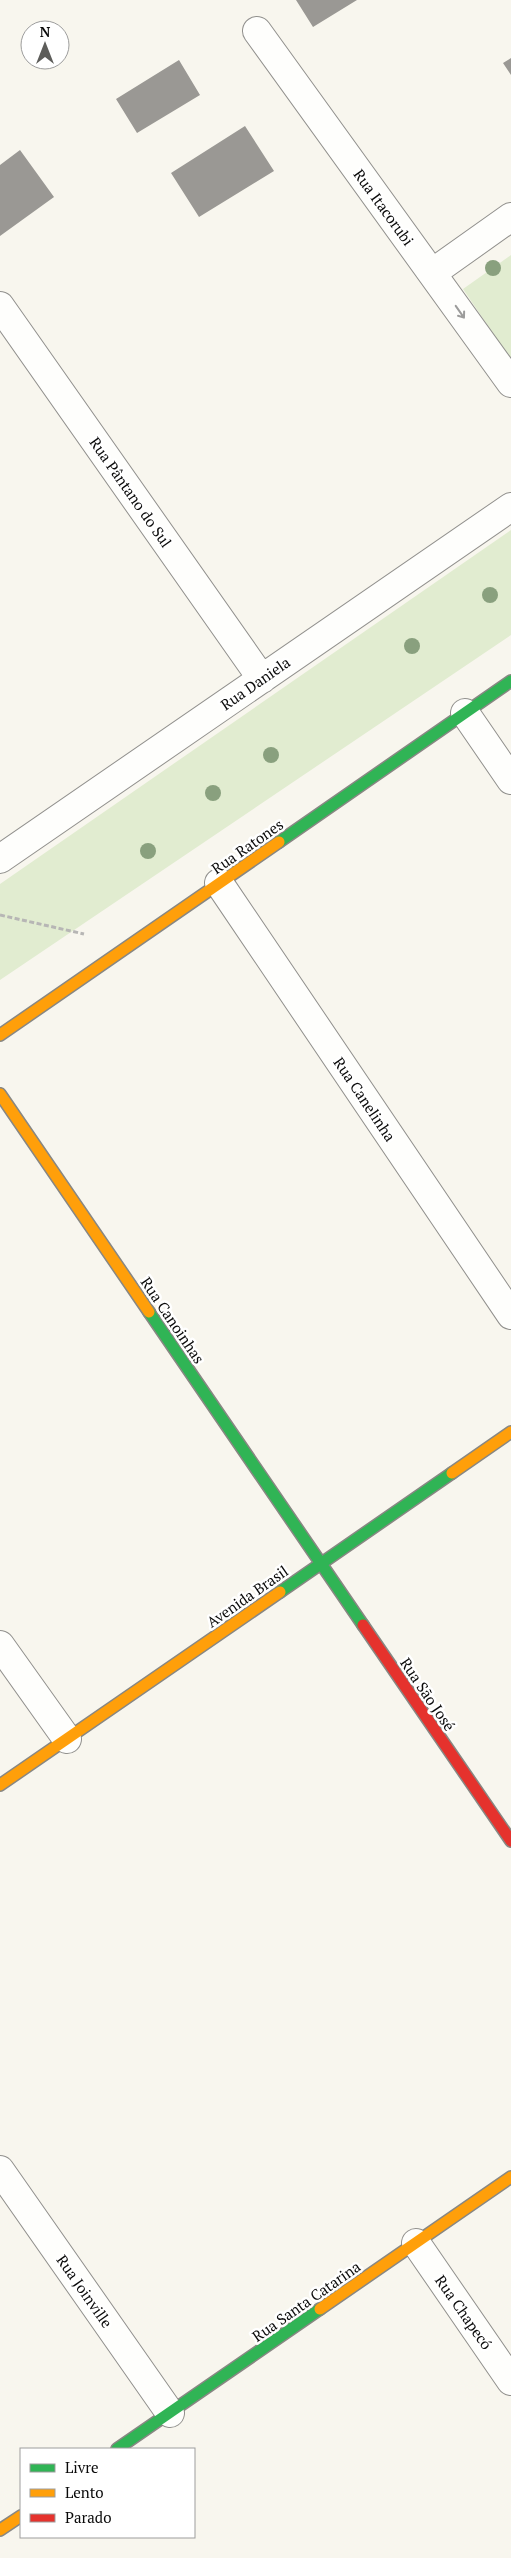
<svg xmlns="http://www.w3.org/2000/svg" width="511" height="2558" font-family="'PT Serif',serif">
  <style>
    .green { fill: #e1ecd0 }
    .building { fill: #9a9894 }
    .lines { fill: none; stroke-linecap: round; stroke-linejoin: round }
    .street-casing { stroke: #91908d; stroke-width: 30 }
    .fast-casing { stroke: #888783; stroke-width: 14 }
    .slow-casing { stroke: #888783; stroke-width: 14 }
    .jam-casing { stroke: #888783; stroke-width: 14 }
    .path { stroke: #b7b6b5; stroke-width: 3; stroke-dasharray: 5 2.5; stroke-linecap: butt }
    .street { stroke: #fefefc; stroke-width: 28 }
    .fast { stroke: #30b455; stroke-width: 11 }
    .slow { stroke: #ff9f0a; stroke-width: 11 }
    .jam { stroke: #e5322d; stroke-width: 11 }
    .tree { fill: #89a07e }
    .oneway { stroke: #9c9c9b }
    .labels { text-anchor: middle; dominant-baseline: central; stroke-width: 5; stroke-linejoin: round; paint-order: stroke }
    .street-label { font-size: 15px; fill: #0a0a0a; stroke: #fff }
  </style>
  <rect width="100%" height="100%" fill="#f8f6ee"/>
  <path class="green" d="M511,255V360L463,289Z
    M511,530V635L0,980V884Z"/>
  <path class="building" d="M296,0H357L313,27Z
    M511,58V75L503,63Z
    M179,60L200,95L137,133L116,99Z
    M245,126L274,171L199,217L171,173Z
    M20,150L54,197L0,236V165Z"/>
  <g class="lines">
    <defs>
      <path id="street" d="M257,31L511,383
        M432,273L511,217
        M0,306L262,679
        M465,713L511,780
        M0,859L511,507
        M219,883L511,1315
        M0,1645L67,1739
        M0,2170L170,2413
        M416,2243L511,2381"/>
      <path id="fast" d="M279,842L511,681
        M149,1312L363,1625
        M280,1592L452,1473
        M117,2449L320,2309"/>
      <path id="slow" d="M0,1035L279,842
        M0,1094L149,1312
        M452,1473L511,1432
        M0,1785L280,1592
        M320,2309L511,2177
        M0,2530L21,2516"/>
      <path id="jam" d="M363,1625L511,1841"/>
    </defs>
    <use href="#street" class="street-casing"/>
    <use href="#fast" class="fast-casing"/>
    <use href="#slow" class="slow-casing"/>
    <use href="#jam" class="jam-casing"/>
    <path class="path" d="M0,915L84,934"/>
    <use href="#street" class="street"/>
    <use href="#fast" class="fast"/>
    <use href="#slow" class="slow"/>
    <use href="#jam" class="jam"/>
  </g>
  <g class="tree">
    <circle cx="493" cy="268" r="8"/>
    <circle cx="490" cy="595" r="8"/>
    <circle cx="412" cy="646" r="8"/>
    <circle cx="271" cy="755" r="8"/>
    <circle cx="213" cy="793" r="8"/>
    <circle cx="148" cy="851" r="8"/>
  </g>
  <defs><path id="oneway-shaft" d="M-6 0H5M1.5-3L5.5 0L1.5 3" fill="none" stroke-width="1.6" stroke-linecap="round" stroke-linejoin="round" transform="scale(1.25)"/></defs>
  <use class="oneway" href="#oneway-shaft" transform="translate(460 312) rotate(55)"/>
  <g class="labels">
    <g class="street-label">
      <text transform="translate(384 207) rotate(54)">Rua Itacorubi</text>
      <text transform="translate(131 492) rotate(55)">Rua Pântano do Sul</text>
      <text transform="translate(255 683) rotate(-35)">Rua Daniela</text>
      <text transform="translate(247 846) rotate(-35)">Rua Ratones</text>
      <text transform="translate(365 1099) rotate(56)">Rua Canelinha</text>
      <text transform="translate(173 1320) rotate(56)">Rua Canoinhas</text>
      <text transform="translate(247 1596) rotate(-35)">Avenida Brasil</text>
      <text transform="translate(428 1694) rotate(56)">Rua São José</text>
      <text transform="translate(85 2291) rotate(55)">Rua Joinville</text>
      <text transform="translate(306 2301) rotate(-35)">Rua Santa Catarina</text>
      <text transform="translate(464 2312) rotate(55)">Rua Chapecó</text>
    </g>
  </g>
  <rect x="20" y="2448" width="175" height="90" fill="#ffffff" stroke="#9d9d9d"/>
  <rect x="30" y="2464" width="25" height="8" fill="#30b455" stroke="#9d9d9d"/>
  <text x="65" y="2473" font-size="15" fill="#0a0a0a">Livre</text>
  <rect x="30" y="2489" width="25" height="8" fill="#ff9f0a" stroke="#9d9d9d"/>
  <text x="65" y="2498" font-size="15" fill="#0a0a0a">Lento</text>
  <rect x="30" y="2514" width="25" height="8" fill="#e5322d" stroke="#9d9d9d"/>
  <text x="65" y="2523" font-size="15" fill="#0a0a0a">Parado</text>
  <g transform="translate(45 45)"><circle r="24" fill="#ffffff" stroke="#9d9d9d"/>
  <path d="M0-4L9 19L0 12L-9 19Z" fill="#5d5d5a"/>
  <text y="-8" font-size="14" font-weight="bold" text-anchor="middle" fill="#0a0a0a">N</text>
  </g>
</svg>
